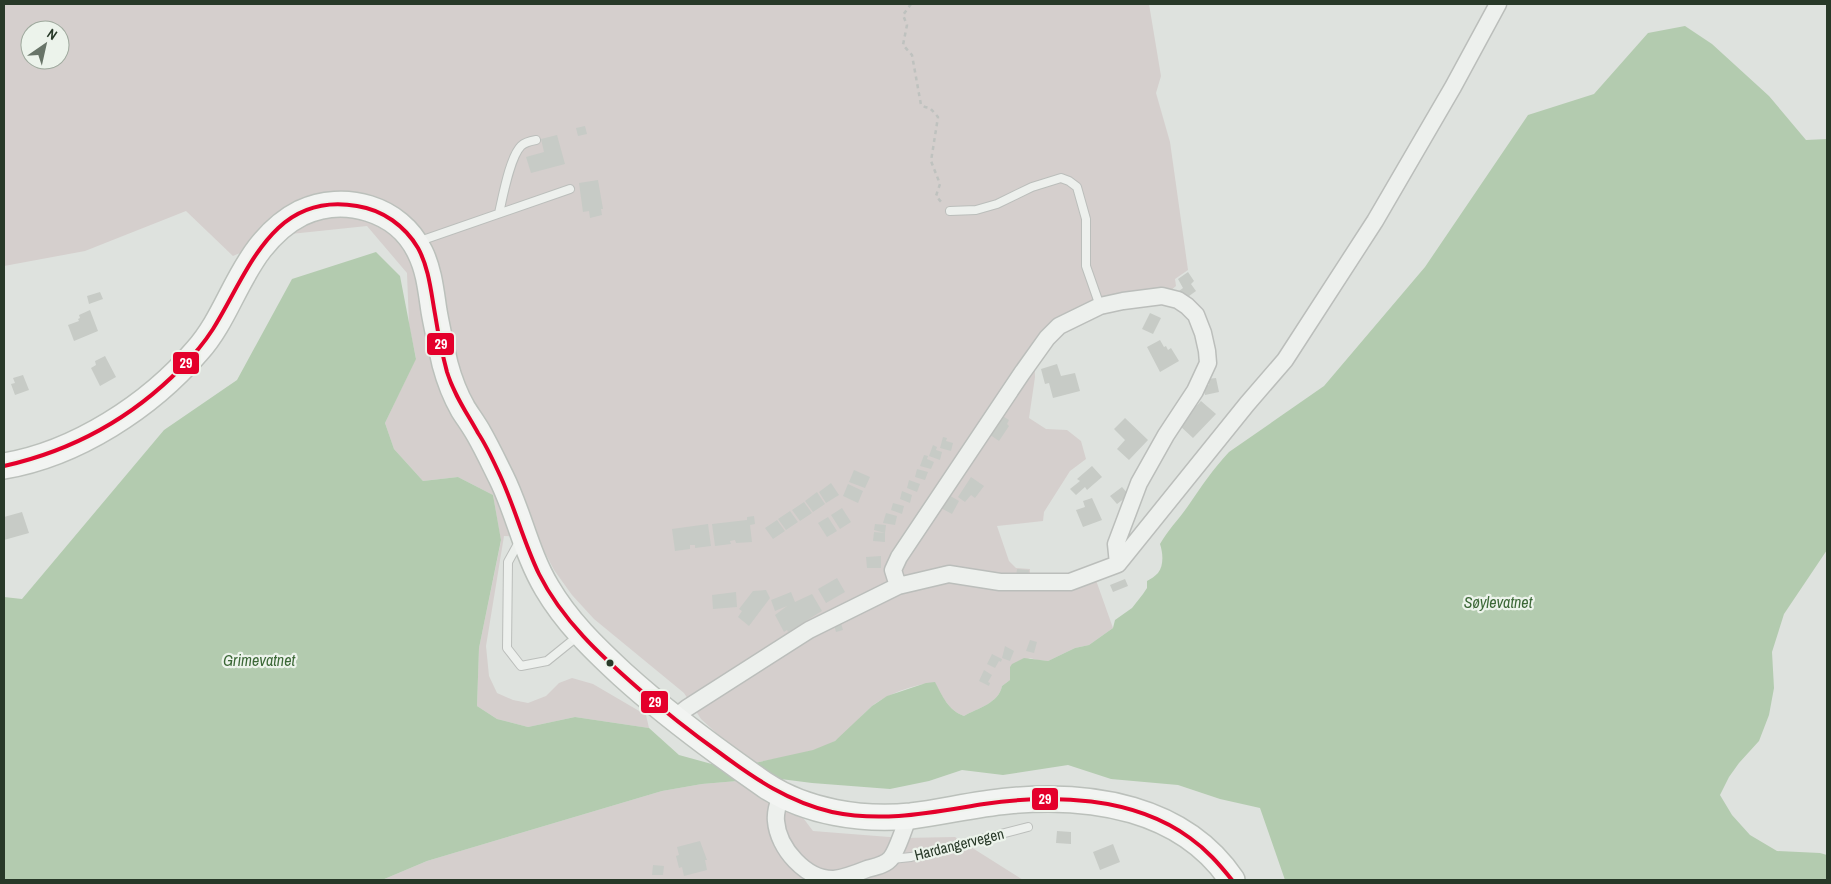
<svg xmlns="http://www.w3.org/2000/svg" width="1831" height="884" font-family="'Archivo Narrow',sans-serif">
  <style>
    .green { fill: #d5cfcd; fill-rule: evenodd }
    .water { fill: #b3cbaf }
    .building { fill: #c7cbc6 }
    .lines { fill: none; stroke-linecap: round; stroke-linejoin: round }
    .lane-casing { stroke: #bbbebb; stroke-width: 10 }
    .street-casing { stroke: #bbbebb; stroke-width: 19 }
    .primary-casing { stroke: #bbc0bb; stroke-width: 28 }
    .path { stroke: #bfc2bf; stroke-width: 2.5; stroke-dasharray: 4 4; stroke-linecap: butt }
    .lane { stroke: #edf0ed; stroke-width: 8 }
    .street { stroke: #edf0ed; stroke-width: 16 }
    .primary { stroke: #f2f4f2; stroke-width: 25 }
    .bus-1-casing { stroke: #ecf3eb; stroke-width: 8 }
    .bus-1 { stroke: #e4002b; stroke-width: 4 }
    .bus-dot { fill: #283928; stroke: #ecf3eb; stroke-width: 2 }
    .labels { text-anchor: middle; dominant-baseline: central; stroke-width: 4.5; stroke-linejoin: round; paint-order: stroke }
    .street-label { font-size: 15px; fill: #283928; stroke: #ecf3eb }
    .water-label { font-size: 16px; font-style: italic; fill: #3c6837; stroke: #ecf3eb }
    .line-badge { stroke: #ecf3eb; stroke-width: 2 }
    .badge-label { font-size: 14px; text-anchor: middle; font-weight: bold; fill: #fff }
  </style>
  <rect width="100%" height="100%" fill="#dee2de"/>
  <path class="green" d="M4,4H1149L1161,76L1156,93L1170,142L1188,270L1175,279L1176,286L1169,292L1116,295L1034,348L1035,377L1029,418L1046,429L1067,430L1081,441L1086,459L1070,471L1044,512L1043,521L997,526L1009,561L1016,568L1030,569V579L1046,580L1092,569L1113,628L1089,645L1075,648L1048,661L1037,660L1030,658L1010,667V680L1002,686C999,703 978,708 964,716C948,710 943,697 935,683C916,683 885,695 871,707C859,717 849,732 835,741C814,754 774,758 750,764L701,719L684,693L594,619L572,595L554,570L537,537L504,536L486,646L489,676L497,693L513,700L528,703L546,696L559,683L572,678L593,684L646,715L649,728L575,717L528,727L497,719L477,706L479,648L501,541L493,495L458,477L423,481L394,449L385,423L416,358L409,325L407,273L367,226L281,235L233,256L186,211L85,251L4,266ZM30,30H60V60H30Z
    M773,778L813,831L902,838L955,837L1023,880H382L427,861L662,791L702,784Z"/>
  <path class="water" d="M1685,26L1712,44L1769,96L1806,140L1827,139V550L1784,614L1772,652L1774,688L1769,715L1759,741L1739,763L1729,777L1720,795L1732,815L1750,835L1777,851L1820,853L1827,855V880H1285L1260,808L1220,799L1178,785L1111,779L1068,765L1003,775L962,770L929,781L890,789L812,783L773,778L702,784L662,791L427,861L382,880H4V597L22,599L164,430L237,380L292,279L376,252L400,276L416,359L385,423L394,449L423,481L458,477L493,495L501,540L479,648L477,706L497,719L528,727L575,717L649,728L679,755L719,766L750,764L813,750L835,741L872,706L887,696L926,683L935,682C943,697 948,710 964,716C978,708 999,703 1002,686L1010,680V667L1012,664L1024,658L1048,661L1075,648L1089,645L1113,628L1115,620L1132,608L1143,594L1147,588V581C1151,579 1155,576 1158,573C1164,566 1163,553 1160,544C1168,530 1179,519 1188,506C1201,487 1213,469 1229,452L1324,386L1425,267L1528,115L1594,94L1648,33Z"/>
  <path class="building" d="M585,126L587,134L578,136L576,128Z
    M557,135L565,164L531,173L526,157L544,152L541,139Z
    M598,180L603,209H601L602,215L590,218L589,211L583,212L579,183Z
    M1188,272L1194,281L1191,284L1196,291L1185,299L1179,291L1183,288L1178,279Z
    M100,292L103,299L89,304L87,296Z
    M90,310L98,331L74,341L68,325L79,321L78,319L80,318L79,315Z
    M1150,313L1161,318L1153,334L1142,329Z
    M1160,340L1164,347L1166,346L1168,350L1171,348L1179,361L1160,372L1147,347Z
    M105,356L116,377L100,386L91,368L96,365L95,361Z
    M1057,364L1061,376L1075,373L1080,391L1053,398L1049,383L1045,384L1041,369Z
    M23,375L29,390L15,395L11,384L15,383L13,378Z
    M1216,378L1219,392L1205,395L1203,386L1209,385L1207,379Z
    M1201,401L1216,414L1193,438L1179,425Z
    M1001,415L1009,420L1007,424L1009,426L999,441L986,432Z
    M1125,418L1148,440L1129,460L1117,449L1125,440L1114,429Z
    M943,437L947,438L946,441L953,443L951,451L940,448Z
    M933,445L937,447L936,450L942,452L940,460L929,456Z
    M924,455L928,456L927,459L934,462L931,469L920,466Z
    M1092,466L1102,477L1087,490L1085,487L1076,495L1070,489L1080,481L1077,479Z
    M917,469L928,472L925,480L915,477Z
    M854,470L870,477L865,488L849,482Z
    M971,477L984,486L975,498L971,495L965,502L958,497Z
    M909,480L920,484L917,492L907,488Z
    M831,483L839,495L826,503L819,492Z
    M848,484L863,491L858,503L843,496Z
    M1122,487L1129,495L1117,504L1110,496Z
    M902,491L912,495L910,503L900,499Z
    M817,492L825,504L813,512L805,501Z
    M947,494L959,501L952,514L939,507Z
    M1092,498L1102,520L1083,527L1076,510L1085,507L1083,501Z
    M804,502L812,513L800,521L792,510Z
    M893,503L904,506L902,514L891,510Z
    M842,508L851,522L840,529L831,515Z
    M790,511L798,522L786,530L778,519Z
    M22,512L29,533L4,540V517Z
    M886,513L897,516L895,525L883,523Z
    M754,516L755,524L750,525L752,542L736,543L735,540L730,541L731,544L715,546L712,524L747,520V517Z
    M828,517L837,531L827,537L818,523Z
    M777,520L785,531L773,539L765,528Z
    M708,524L711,546L695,548V545H690V549L675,551L672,529Z
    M875,524L886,525L885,533L874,530Z
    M874,532L885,533V542L873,541Z
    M881,556V568H867L866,557Z
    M1017,569L1029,570L1028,578L1016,577Z
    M837,578L845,592L826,603L818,589Z
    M1125,579L1128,586L1113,592L1110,585Z
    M766,590L770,598L749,626L738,617L742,611L739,609L753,591Z
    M736,592L737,607L713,609L712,595Z
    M791,592L795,602L812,594L822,611L788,632L787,630L784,632L775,615L787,606L775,611L771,600Z
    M841,623L843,630L836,632L834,625Z
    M1030,640L1037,642L1034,653L1026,651Z
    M1005,646L1014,651L1010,661L1002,658Z
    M992,654L1002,659L1001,662L999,661L995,668L987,664Z
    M984,670L992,675L988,682L990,683L989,686L979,681Z
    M1057,831L1071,832V844L1056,843Z
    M700,841L707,860H705L707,870L684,876L682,867L679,868L676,856L679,855L677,847Z
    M1113,844L1120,862L1100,870L1093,852Z
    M653,865L664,866L663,875H652Z"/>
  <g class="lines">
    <defs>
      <path id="lane" d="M950,211L976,210L997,204L1032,187L1061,178L1069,181L1077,187L1086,219V266L1100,306
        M499,213C503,196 510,157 521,146C525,142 530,141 536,140
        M417,242L570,189
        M519,542L508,562L507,648L521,666L547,661L578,636
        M892,859L911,857L1028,827"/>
      <path id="street" d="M898,586L893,570L899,557L1022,373L1047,338L1059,326L1100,306L1123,301L1162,296L1178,300L1187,306L1196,315L1203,333L1207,351L1208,363L1195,391L1166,435L1139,483L1116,544L1118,564
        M674,718L687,708L809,630L898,586L949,574L1000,582H1070L1118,564L1247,404L1285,360L1375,221L1453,87L1498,4
        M781,795C778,804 775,812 776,821C778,848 806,880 834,879C844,878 857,873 867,869C874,867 886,865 891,858C898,849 904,827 909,816"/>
      <path id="primary" d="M4,466C76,454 150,406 197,351C224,321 235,280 260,248C271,234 285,221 301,213C344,193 399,208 420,252C429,270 431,291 434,311C437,328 441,346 445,364C449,379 455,395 463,409C468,417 474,425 479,434C487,448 494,463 501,477C519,513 526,553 547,588C567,622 594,648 622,674C667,715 716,751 765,785C806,812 862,821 911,816C943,812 975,804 1008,801C1090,793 1183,807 1232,880"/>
    </defs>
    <use href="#lane" class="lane-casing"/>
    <use href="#street" class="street-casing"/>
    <use href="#primary" class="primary-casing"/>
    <path class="path" d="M911,4L903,15L907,25L903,45L912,55L921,105L925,107L930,108L938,117L931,161L940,184L936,196L943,204"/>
    <use href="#lane" class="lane"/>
    <use href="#street" class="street"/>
    <use href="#primary" class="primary"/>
    <defs>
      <path id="bus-1" d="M4,466C71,451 132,418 181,368C193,356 204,343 213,329C248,273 272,191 357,206C383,210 405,226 418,248C429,268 431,292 435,314C438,333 442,353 447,372C454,395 467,413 478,433C486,445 492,458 498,471C514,504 523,541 539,574C562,620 601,656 639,689C665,712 692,733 720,753C755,779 789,802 832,812C884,823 933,812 984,804C1052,794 1133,796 1190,838C1207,850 1219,864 1232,880"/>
    </defs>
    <use href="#bus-1" class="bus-1-casing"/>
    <use href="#bus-1" class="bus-1"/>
  </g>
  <circle class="bus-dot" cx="610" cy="663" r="4.5"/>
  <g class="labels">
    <g class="street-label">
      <text transform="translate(959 844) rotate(-14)">Hardangervegen</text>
    </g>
    <g class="water-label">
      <text x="1498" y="602">Søylevatnet</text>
      <text x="259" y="660">Grimevatnet</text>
    </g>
  </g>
  <g class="line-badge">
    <rect x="426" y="332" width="29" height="24" rx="5" fill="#e4002b"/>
    <rect x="172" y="351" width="28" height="24" rx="5" fill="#e4002b"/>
    <rect x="640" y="690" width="29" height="24" rx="5" fill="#e4002b"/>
    <rect x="1031" y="787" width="28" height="24" rx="5" fill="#e4002b"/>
  </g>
  <g class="badge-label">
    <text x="441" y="349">29</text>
    <text x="186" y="368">29</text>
    <text x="655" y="707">29</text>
    <text x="1045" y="804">29</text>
  </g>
  <rect width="1831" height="884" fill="none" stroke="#283928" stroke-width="10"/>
  <g transform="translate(45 45) rotate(34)"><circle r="24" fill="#ecf3eb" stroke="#9ea99d"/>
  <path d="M0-4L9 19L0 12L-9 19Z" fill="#687468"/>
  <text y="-8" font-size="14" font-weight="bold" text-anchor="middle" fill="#283928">N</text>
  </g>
</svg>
